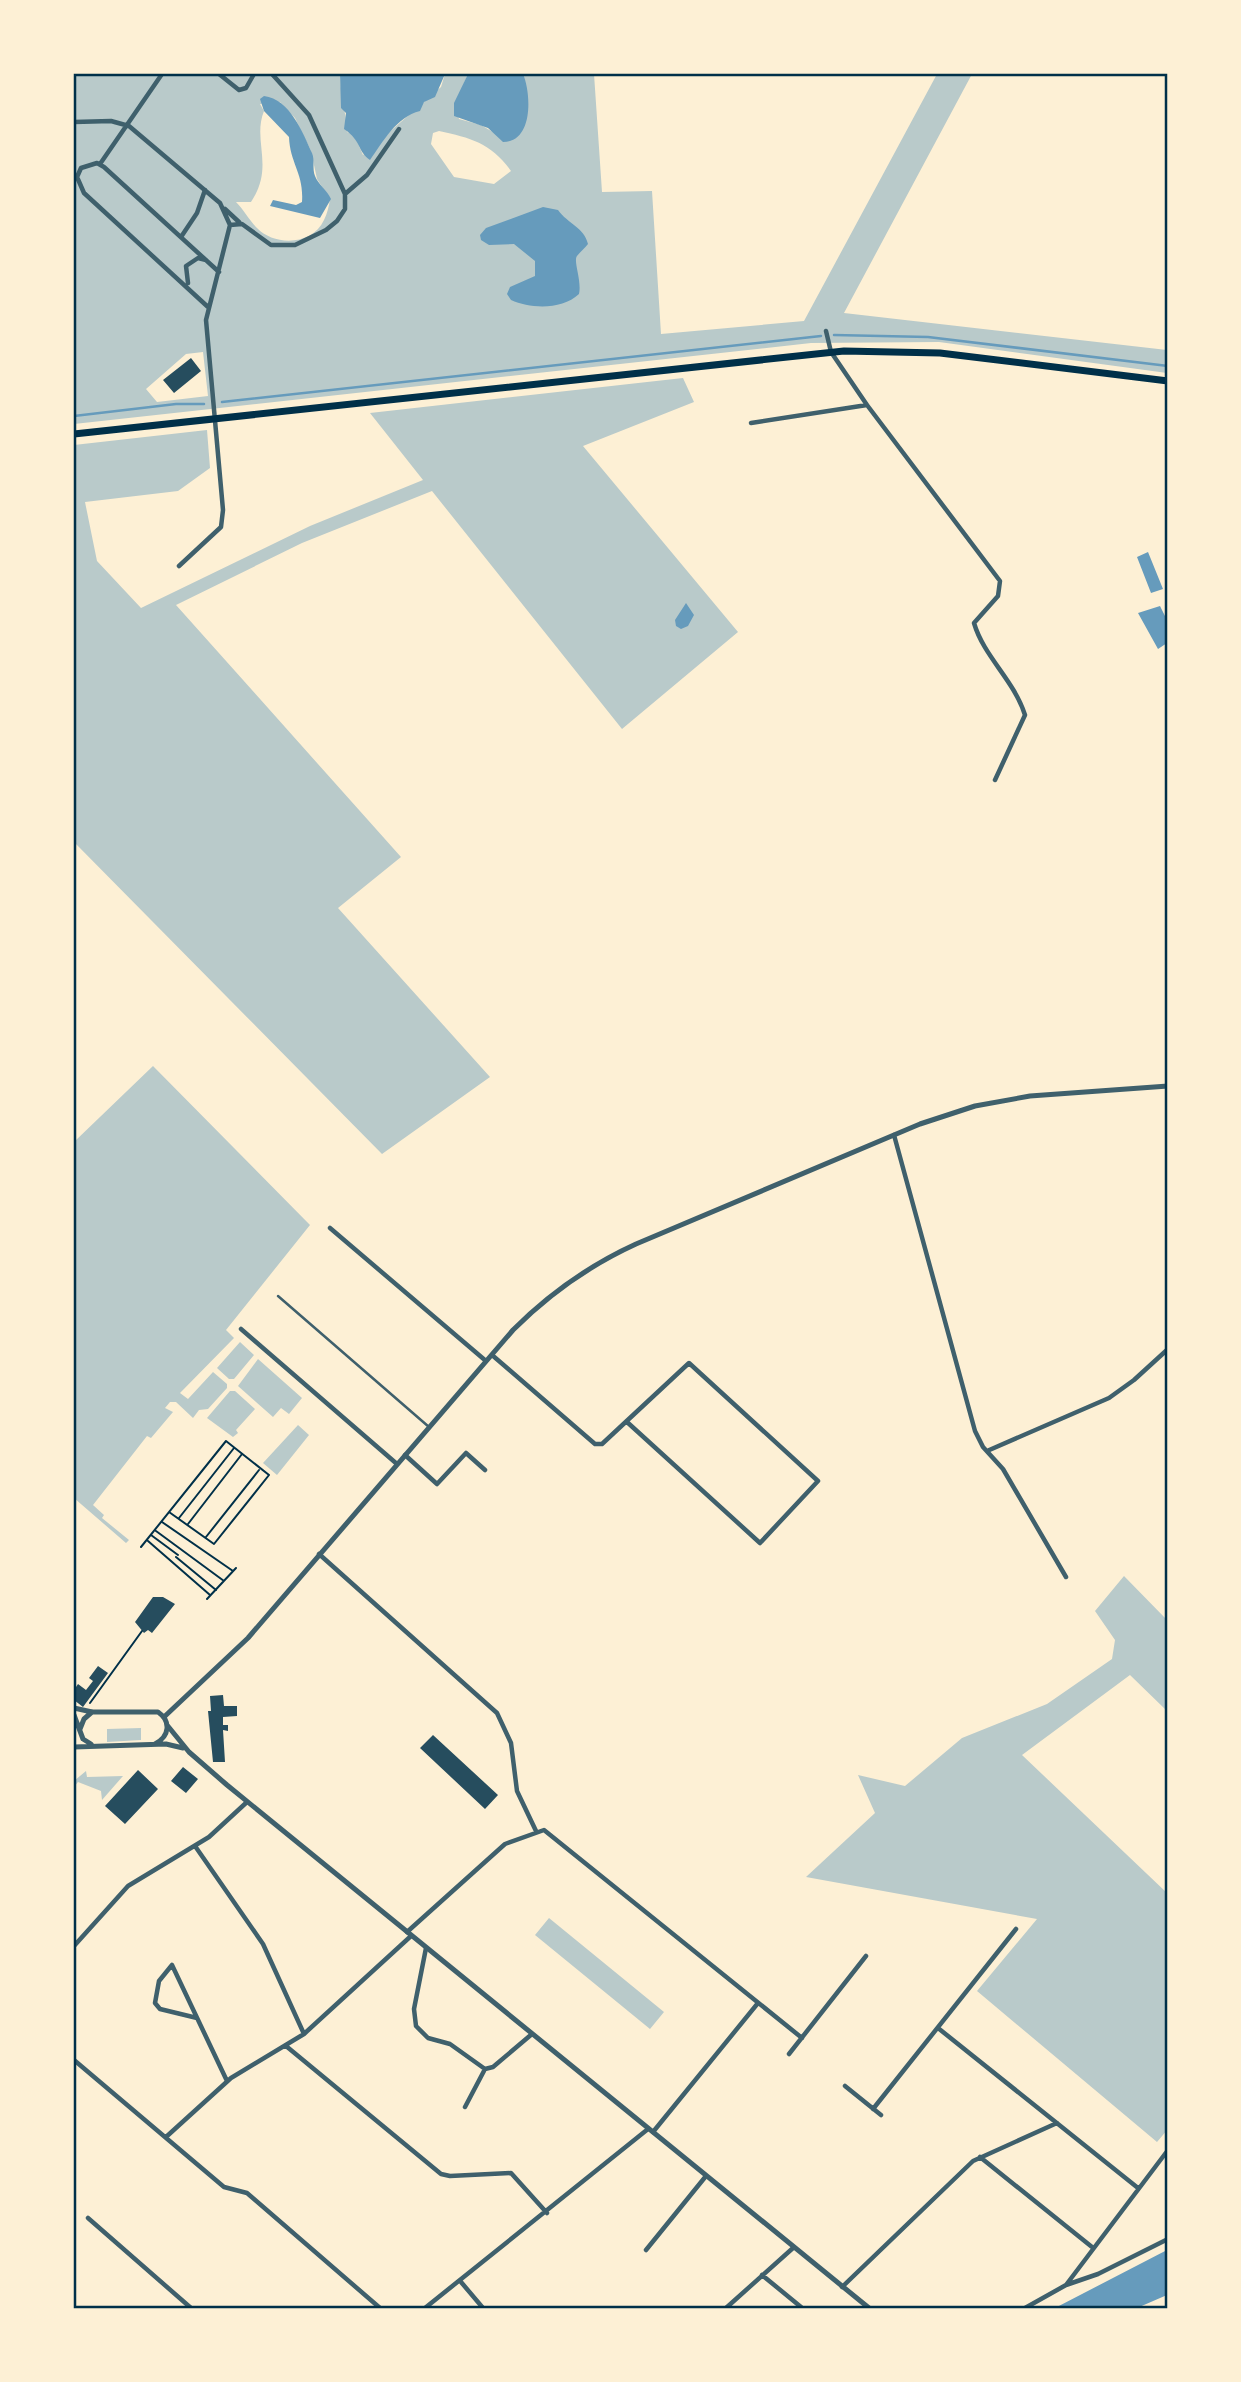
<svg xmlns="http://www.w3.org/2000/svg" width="1241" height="2382" font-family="'Exo 2',sans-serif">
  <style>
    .green { fill: #b9caca; fill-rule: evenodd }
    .water { fill: #669bbc }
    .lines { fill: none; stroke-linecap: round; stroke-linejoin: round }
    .stream { stroke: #669bbc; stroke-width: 2.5 }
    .building { fill: #264d5e }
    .path { stroke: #003049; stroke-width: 2 }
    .service { stroke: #3f606c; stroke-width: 2.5 }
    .minor { stroke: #3f606c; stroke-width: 4.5 }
    .tertiary { stroke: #3f606c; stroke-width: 5 }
    .primary { stroke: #003049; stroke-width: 7 }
    .neatline { fill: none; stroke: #003049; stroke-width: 2.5 }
  </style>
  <rect width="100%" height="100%" fill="#fdf0d5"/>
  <path class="green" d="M74,74H340C340,93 346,111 347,132L354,135L363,155L441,87L445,74H468L455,104L459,119L481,125L508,141C533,132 523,95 522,74H594L602,192L652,191L661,334L804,321L937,74H972L844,313L1167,350V373L939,342L811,343L74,424ZM280,102L295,118L311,151L317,179L330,199C329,206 327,214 324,220C312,246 274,246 257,228C249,220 244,210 236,202H251C275,166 252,141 264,111L260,104ZM439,131C471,138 491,143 511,171L494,184L454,177L431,144L433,133ZM203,352L208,396L157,402L146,389L186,354Z
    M683,378L694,402L583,446L738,632L622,729L432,491L302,543L176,605L401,857L338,908L490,1077L382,1154L74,842V445L207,430L210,468L178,491L85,502L97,561L141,608L310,526L423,480L370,413Z
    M153,1066L310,1225L226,1330L234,1338L180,1393L188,1399L213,1372L227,1384V1388L208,1409L199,1410L193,1418L176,1402H170L165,1408L173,1412L151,1438L147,1436L93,1505L104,1515L102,1518L129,1540L126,1543L74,1498V1142Z
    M240,1342L254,1355L234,1379H229L217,1368Z
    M258,1359L302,1398L289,1414L281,1408L273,1417L238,1386Z
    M230,1391H235L255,1409L236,1430L238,1433L233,1437L207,1418Z
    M298,1425L309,1435L277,1475L263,1463Z
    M1124,1576L1167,1620V1711L1130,1675L1022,1755L1167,1893L1168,2129L1157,2142L977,1991L1037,1919L806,1877L875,1813L858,1775L905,1786L962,1738L1047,1704L1112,1659L1115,1640L1095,1611Z
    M141,1728V1740L107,1742V1729Z
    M86,1771L87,1777L123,1776L102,1800L101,1791L78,1782L74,1787V1781Z
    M549,1918L664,2012L650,2029L535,1935Z"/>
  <path class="water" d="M340,74H445L435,97L424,102L420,111C396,117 383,142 370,160C357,151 362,141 344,129L346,113L341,108Z
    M468,74H523C531,92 534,142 503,142L488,128L454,116V103Z
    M264,96C290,99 303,133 312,153C315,160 312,168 315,176C318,184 327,190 331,199L320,218L270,206L273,200L296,205L302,202C304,173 290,164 289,137L264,111L260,99Z
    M543,207L558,210C568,224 584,227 588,244C585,248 580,252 577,256C573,261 582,281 579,294C562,310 531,309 511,300L507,294L510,287L535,276V261L514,244L489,245L481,240L480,235L486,228Z
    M1148,552L1163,589L1151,593L1137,557Z
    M686,603L694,615L688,626L681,629L676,626L675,620Z
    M1160,606L1167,620V643L1158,649L1138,613Z
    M1167,2250V2295L1137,2308H1055Z"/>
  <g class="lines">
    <path class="stream" d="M834,335L928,337L1168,366
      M222,402L821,336
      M74,416L176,404H204"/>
  </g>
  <path class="building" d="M191,358L201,371L174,393L163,380Z
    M153,1597H163L175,1604L152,1633L148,1630L144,1633L135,1622Z
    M98,1666L108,1673L83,1707L74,1700V1690L78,1684L86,1690L93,1681L89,1678Z
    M223,1695L224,1706H237V1716L223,1717V1725H228V1731L223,1730L225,1762H213L208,1711H211L210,1696Z
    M433,1735L498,1795L485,1809L420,1748Z
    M183,1767L198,1779L186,1793L171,1781Z
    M138,1770L158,1789L125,1824L105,1806Z"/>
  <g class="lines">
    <path class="path" d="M179,1518L234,1448
      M162,1522L233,1571
      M188,1524L242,1454
      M156,1531L224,1581
      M151,1535L178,1555
      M206,1537L259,1470
      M148,1541L210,1595
      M141,1547L226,1441L269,1475L214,1544L169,1512
      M176,1557L216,1590
      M207,1599L236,1568
      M90,1703L142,1631"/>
    <path class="service" d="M278,1296L429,1427"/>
    <path class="minor" d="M219,74L239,90L246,88L254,74
      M74,122L111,121L129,126L220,203L230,225L206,320L223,510L221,527L179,566
      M100,164L162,74
      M345,194L367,175L399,129
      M225,209L239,222
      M230,225L242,224L271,245H295L326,230L337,221L345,209V194L309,115L272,74
      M181,237L197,213L205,190
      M188,283L186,266L198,258L206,260
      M208,307L84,193L77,177L81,168L97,163L104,167L219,272
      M867,405L1000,581L998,596L974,623C984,657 1014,680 1025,715L995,780
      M751,423L867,405L831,352L826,331
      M894,1135L975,1431L983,1447L1003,1469L1066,1577
      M330,1228L486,1361
      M241,1329L397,1464
      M492,1355L595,1444H602L689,1363L818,1481L760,1543L627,1422
      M987,1451L1109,1398L1134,1380L1168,1349
      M405,1455L437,1484L466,1453L485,1470
      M319,1554L497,1713L511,1743L517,1791L536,1831
      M195,1846L263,1944L304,2034
      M407,1932L505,1844L544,1830L802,2038
      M74,1946L128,1886L209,1837L247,1802
      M426,1948L414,2009L416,2026L428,2038L450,2044L485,2069
      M197,2018L160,2009L155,2003L159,1981L172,1965L227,2081
      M938,2028L1138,2188
      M286,2046L441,2174L450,2176L511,2173L547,2213
      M789,2054L866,1956
      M74,2060L224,2187L247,2193L380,2308
      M845,2086L881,2115
      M465,2107L485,2069L493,2067L532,2034
      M873,2109L1016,1929
      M653,2132L758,2003
      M166,2137L231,2078L304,2034L411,1936
      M980,2157L1092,2247
      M88,2218L191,2308
      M646,2250L706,2176
      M762,2275L801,2307
      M461,2282L483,2308
      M1066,2285L1168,2150
      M842,2287L973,2161L1057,2123
      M425,2308L648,2129
      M726,2308L793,2248
      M1025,2308L1066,2285L1098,2274L1168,2239"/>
    <path class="tertiary" d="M74,1708L92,1712H158C171,1721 170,1736 155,1744
      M74,1715L83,1739L91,1744
      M164,1717L248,1638L513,1330C549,1294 590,1265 636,1244L920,1124L975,1106L1030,1096L1168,1086
      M167,1725L189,1752L227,1785L869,2308
      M80,1729L84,1719L92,1712
      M74,1747L166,1744L183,1748"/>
    <path class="primary" d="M74,434L844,351L940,353L1168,381"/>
  </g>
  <rect width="1241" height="2382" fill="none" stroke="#fdf0d5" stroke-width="150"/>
  <rect x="75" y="75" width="1091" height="2232" class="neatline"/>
</svg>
